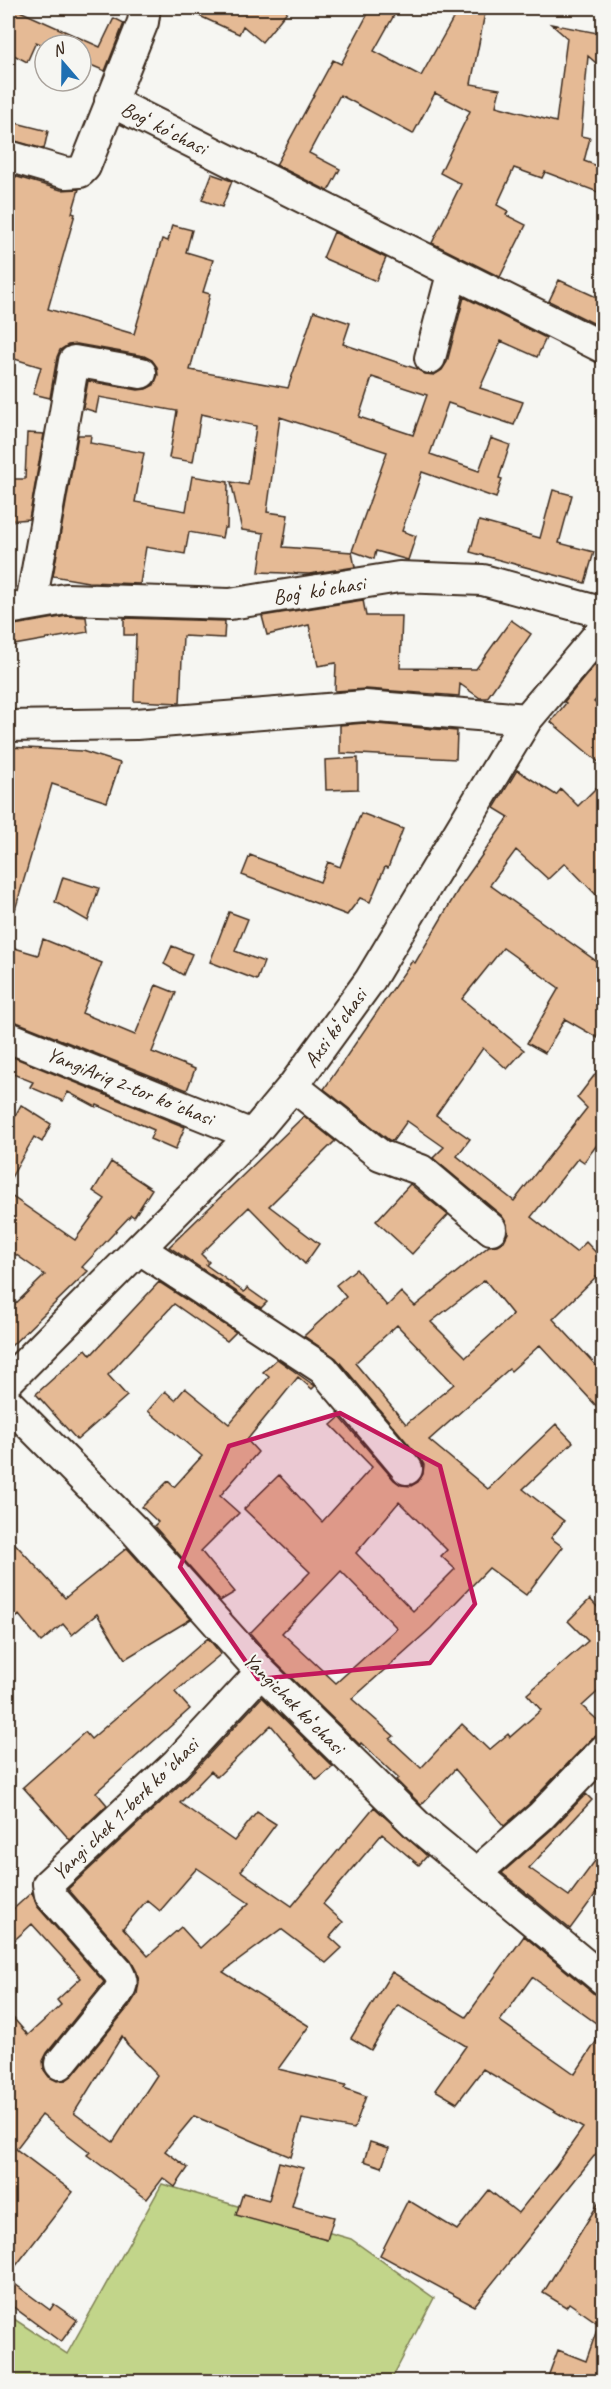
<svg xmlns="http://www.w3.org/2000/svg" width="611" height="2389" font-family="Caveat,sans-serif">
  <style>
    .green { fill: #c2d58a; stroke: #7e8054; stroke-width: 1.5 }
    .building { fill: #e5ba95; stroke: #3b2a1e; stroke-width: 1.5; fill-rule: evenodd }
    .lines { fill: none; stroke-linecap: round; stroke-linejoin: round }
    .minor-casing { stroke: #3b2a1e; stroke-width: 34 }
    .minor { stroke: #f6f6f2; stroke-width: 30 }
    .marked { fill: #c2185b; fill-opacity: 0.2; stroke: #c2185b; stroke-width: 4.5; stroke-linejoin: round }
    .labels { text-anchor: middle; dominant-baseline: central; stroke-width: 4.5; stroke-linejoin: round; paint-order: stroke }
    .street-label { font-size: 21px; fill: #3b2a1e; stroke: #f6f6f2 }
  </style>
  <rect width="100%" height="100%" fill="#f6f6f2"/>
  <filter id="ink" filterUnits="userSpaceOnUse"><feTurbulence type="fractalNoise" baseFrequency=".0167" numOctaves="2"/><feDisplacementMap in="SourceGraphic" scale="12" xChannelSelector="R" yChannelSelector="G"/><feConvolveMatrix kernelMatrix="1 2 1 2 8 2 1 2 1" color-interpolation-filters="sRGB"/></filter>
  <g filter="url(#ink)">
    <path class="green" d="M162,2184L351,2239L434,2298L390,2382L8,2381V2315L67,2354Z"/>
    <path class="building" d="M8,8H13L100,47L114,18L124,23L105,71L81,61V45L45,46L36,42L27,62L8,52Z
      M182,8H290L262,42L243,26L239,34Z
      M371,8H398L374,51L421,76L459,8H486L471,84L500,89L496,106L556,122L567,38L551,24L603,34V69L588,56L581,136L590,138L584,161L603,168V194L545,172L542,178L514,168L497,205L508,211L506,215L526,225L500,277L432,243L461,184L440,173L470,111L435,93L413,134L340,95L309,153L340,169L328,191L276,165L333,60L341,64Z
      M8,121L48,131L44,149L8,139Z
      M212,174L232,181L222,207L202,200Z
      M14,176L61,190L79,189L72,213L75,214L48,309L134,334L162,239L168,241L172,225L192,230L186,252L213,260L203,292L210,294L190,370L288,388L314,311L350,323L343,344L417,369L425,374L434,375L442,370L447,362L464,297L546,338L537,357L501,341L480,388L523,402L514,425L448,403L430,454L479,471L491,438L510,445L499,478L502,479L496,498L422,472L402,531L416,536L408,560L376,551L374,559L352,551L387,452L280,417L267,512L288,515L283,547L352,552L355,567L309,574L259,572L264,533L242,530L231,482L248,485L256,426L201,414L193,462L169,458L177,411L99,397L96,412L83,408L88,381L138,390L146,389L154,385L158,375L157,367L152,360L144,356L77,344L68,345L60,350L57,357L50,398L33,394L41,367L8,357V199ZM372,377L427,395L413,435L359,417Z
      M334,232L386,258L376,281L323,258Z
      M559,280L603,300V328L549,301Z
      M27,433L44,434L29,519L8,521V479H25Z
      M78,435H91L90,443L144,453L135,502L186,511L192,476L228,482L227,528H224L222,538L189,532L185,554L146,547L140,584L88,582L53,576Z
      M553,490L572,495L559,543L594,552L585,583L470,552L479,521L540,538Z
      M363,600L366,616H402L400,668L476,669L511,620L531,634L487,698H480L460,684L459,696L366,689L335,691L336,663L318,666L309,625L267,635L262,616Z
      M67,616L86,617L88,632L8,646V626Z
      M124,618L225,621L224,638L183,636L180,703L134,701L136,635H124Z
      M603,655V692L594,702L603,710V766L551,722L566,703L564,702Z
      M365,723L457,731L456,759L340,753V725Z
      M8,747L82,751L120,763L107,802L52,784L13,917L8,916Z
      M358,758V789L326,790L325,760Z
      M517,770L556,795L561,789L578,806L603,781V902L565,863L548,879L516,850L490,885L603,966V1041L565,1019L545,1053L527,1043L559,988L503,948L462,999L524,1050L507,1069L483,1048L436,1115L470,1139L457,1156L514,1201L587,1108L577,1098L603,1064V1137L584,1162L578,1158L531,1217L576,1252L586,1242L603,1260V1270L553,1319L603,1373V1413L540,1345L511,1371L509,1369L429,1440L488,1489L556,1424L573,1442L523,1489L564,1521L551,1538L563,1547L526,1595L489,1568L431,1628L352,1699L394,1736L390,1739L421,1768L462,1724L489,1750L508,1734L510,1737L541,1710L527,1694L588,1641L568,1621L590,1599L603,1613V1687L582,1706L603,1725V1733L592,1738L529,1804L504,1826L455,1769L421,1805L396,1780L398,1778L361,1743L360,1745L273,1660L250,1633L310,1572L244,1509L279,1475L322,1522L372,1467L331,1425L340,1417L394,1480L401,1485L411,1486L418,1482L423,1474L424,1465L420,1458L336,1358L304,1336L346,1297L336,1285L356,1269L387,1306L401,1292L415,1306L489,1246L497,1245L504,1241L508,1233L507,1224L502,1216L433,1158L444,1147L407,1121L393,1141L389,1140L324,1089L412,961L415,963L461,885L509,817L494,808ZM485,1280L513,1315L466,1357L431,1322ZM397,1325L454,1384L406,1424L355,1363ZM399,1502L447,1550L441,1556L455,1569L413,1611L356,1553ZM341,1571L397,1628L336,1683L282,1633Z
      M361,813L403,829L388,868L385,867L370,902L360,898L347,915L242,875L250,855L320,882L328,862L340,867Z
      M63,877L99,888L88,921L55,902Z
      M229,912L248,919L235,951L264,962L257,980L210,962Z
      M43,939L102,963L82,1013L135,1035L156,985L176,993L152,1052L195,1069L187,1090L14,1021L8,1020V946L38,955Z
      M172,946L192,954L183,975L164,964Z
      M8,1055L185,1127L175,1150L150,1139L154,1130L97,1105L96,1107L68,1092L63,1101L30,1087L33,1082L8,1072Z
      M21,1105L51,1124L42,1142L34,1137L8,1183V1129Z
      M304,1116L335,1141L269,1206L319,1244L305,1264L249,1207L201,1254L209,1262L206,1265L244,1292L247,1288L267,1302L261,1308L169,1247Z
      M111,1162L152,1189L134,1217L131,1215L82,1267L88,1271L8,1349V1311L45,1275L8,1249V1194L75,1240L105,1199L93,1191Z
      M410,1184L448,1215L412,1254L376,1221Z
      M159,1282L236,1332L227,1341L174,1304L108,1375L127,1396L77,1440L36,1394L86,1349L91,1355Z
      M277,1359L315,1386L312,1389L298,1377L247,1440L258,1452L220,1496L239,1513L201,1551L235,1592L220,1601L154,1526L158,1522L142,1507L168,1481L174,1487L202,1456L148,1411L165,1391L175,1400L185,1388L229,1424L269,1377L263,1372Z
      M8,1536L65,1598L127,1548L191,1619L125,1659L97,1614L72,1635L63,1624L41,1642L19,1615L8,1626Z
      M208,1638L221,1654L175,1692L190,1709L96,1792L107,1805L70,1840L23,1787L85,1732L91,1739Z
      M262,1697L333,1767L317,1780L271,1725L217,1777L211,1771L180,1803L234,1841L257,1812L276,1824L241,1871L292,1906L374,1807L427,1856L419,1865L382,1834L323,1904L343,1922L330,1937L342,1948L326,1963L281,1929L223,1972L309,2026L278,2069L346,2085L344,2088L366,2096L354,2129L302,2119L291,2157L194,2116L165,2151L188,2168L175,2187L163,2178L147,2199L87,2155L90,2152L42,2115L16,2149L73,2192L8,2276V2012L28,2035L61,2005L57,2000L81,1978L32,1924L8,1946V1914L32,1892L37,1906L104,1982L47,2053L43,2061L44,2070L49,2077L57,2081L66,2080L73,2075L130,2005L137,1994L139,1982L137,1972L131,1961L68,1889L188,1777ZM197,1868L249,1903L200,1948L181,1927L148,1956L123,1928L147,1900L160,1911ZM122,2036L127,2044L157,2075L113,2142L74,2113Z
      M586,1794L592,1800L529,1868L569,1896L603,1850V1884L570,1929L502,1873L552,1829Z
      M524,1936L593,1993L603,1997V2028L532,1977L500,2021L575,2074L603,2031V2145L474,2306L380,2255L408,2200L457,2230L489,2190L518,2213L556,2166L583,2128L483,2069L457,2103L435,2090L466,2046L398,2005L371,2050L351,2038L392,1972L466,2017Z
      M370,2142L389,2148L382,2167L364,2161Z
      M279,2162L303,2168L292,2206L334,2217L327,2240L236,2215L243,2193L269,2200Z
      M603,2196V2382H546L558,2350L586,2361L599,2324L569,2303L566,2307L543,2293Z
      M8,2279L50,2310L54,2304L77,2320L61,2342L8,2303Z"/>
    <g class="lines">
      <defs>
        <path id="minor" d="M110,101L604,348
          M8,156L66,173L80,172L85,167L143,22L145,8
          M430,358L452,274
          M31,604L74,361L141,373
          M8,609L66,599L230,604L399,577L483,580L604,613
          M8,726L136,724L365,706L527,719
          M8,1037L252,1135
          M293,1086L380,1155L421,1170L491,1229
          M140,1249L323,1369L407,1469
          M8,1381L252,1135L293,1086L370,980L527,719L604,628
          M8,1403L135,1531L261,1672L419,1827L604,1980
          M476,1873L541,1816L604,1750
          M60,2064L117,1994C123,1985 123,1981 118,1972L50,1895L48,1884L176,1764L261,1672"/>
      </defs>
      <use href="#minor" class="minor-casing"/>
      <use href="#minor" class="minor"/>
    </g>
  </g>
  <path class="marked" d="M340,1413L440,1466L475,1604L430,1663L258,1679L180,1567L229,1446Z"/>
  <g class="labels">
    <g class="street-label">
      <text transform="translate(164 128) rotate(27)">Bogʻ koʻchasi</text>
      <text transform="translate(319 590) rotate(-9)">Bogʻ koʻchasi</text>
      <text transform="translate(335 1028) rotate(-54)">Axsi koʻchasi</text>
      <text transform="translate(130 1086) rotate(22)">YangiАriq 2-tor koʼchasi</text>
      <text transform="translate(294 1703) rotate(45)">Yangichek koʻchasi</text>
      <text transform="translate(125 1809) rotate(-44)">Yangi chek 1-berk koʼchasi</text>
    </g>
  </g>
  <rect width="611" height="2389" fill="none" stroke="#f6f6f2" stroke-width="30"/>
  <rect x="15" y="15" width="581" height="2359" fill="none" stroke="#3b2a1e" stroke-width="2" filter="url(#ink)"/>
  <g transform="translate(63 63) rotate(340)"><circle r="28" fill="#f6f6f2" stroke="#aba49d" stroke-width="1.5"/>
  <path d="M0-4.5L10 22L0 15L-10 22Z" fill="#1f6fb2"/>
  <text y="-9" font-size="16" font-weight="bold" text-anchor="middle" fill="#3b2a1e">N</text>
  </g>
</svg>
